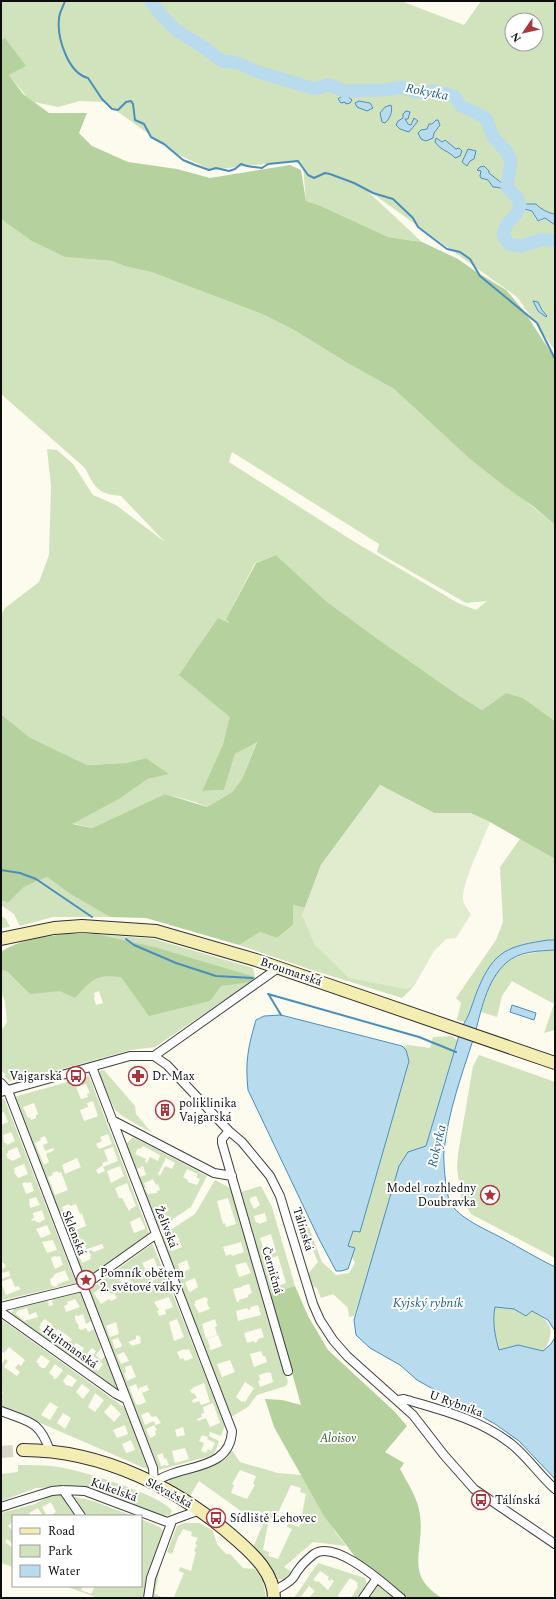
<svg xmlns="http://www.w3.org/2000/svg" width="556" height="1599" font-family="Spectral,serif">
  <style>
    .green { fill: #d1e3bc; fill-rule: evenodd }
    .forest { fill: #b5d19e }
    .pitch { fill: #e1ebcd }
    .water { fill: #b9dbee; stroke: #4a8fbb }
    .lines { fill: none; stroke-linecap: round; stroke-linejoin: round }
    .stream { stroke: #4a8fbb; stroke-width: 2 }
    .river { stroke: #b9dbee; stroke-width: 13 }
    .secondary-tunnel { stroke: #d9d6cc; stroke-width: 12; stroke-dasharray: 12 6; stroke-linecap: butt }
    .street-casing { stroke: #404040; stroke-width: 10 }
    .secondary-casing { stroke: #2f2f2f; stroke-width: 14 }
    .street { stroke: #fff; stroke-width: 8 }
    .secondary { stroke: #f4edb2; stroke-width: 12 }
    .labels { text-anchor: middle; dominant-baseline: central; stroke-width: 4; stroke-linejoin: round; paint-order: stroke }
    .street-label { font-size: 12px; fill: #0d0d0d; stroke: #fff }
    .poi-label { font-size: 12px; fill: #0d0d0d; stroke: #fff; text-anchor: start }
    .park-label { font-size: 12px; font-style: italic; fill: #315c25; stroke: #fff }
    .water-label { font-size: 13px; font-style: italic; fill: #26618e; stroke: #fff }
  </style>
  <rect width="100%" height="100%" fill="#fdfaee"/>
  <path class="green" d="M1,1H401L464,25L481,1H555V214H551L533,204L529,205L525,204C520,192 493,175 481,171C487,188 514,188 518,207L532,211L536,220L541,221L545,218L555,225V350L517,297L362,186L422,242L388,237L321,206L306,201L303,166L294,161L211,170L177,154L104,102L80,101L58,107L34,102L28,98L9,75L25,66L4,39L1,40ZM512,20H536V44H512ZM410,112L408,119H405V122L411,125L413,121H417L409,132L403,118ZM433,124L434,133L433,138L421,130L427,129Z
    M1,219L65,257L112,261L126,266L151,272L262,314L294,330L349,364L394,389L443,434L555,525V721L523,698L506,693L482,710L461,697L379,640L326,601L276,555L255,563L226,619L229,624L218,618L231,717L223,744L202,791L224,790L235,754L257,741L242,779L232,792L207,807L195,802L165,794L92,828L71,823L119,799L148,779L168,774L146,758L126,763L87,765L29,737L1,714V615L5,608L39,582L49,555L51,486L47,449L57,450L73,464L93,495L116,505L165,542L121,496C98,494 95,488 85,468L1,394ZM232,452L379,544L377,552L466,603L487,601L476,610L458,603L353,541L229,462Z
    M520,839L555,859V940C516,941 492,953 477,990C473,1001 470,1012 465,1022L457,1020L461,1003L456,998L496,940L503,922L500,867Z
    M47,877L70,894L110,917H53L20,926L14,914L1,905V900L8,903L24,887Z
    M293,905L305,908L302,915L405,989L414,986L402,998L309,969L239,945L260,932L277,938L293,925Z
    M1,916L6,919L10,927L1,928Z
    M64,934H96L154,939L253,968L255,977L251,982L155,1047L131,1050L15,1082L10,1081L4,1076L6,1075L1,1070V1029L4,1027L7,1022L5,1001L1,993V952C20,939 41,938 64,934ZM99,991L103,1003L96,1005L94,998L95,997L94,993Z
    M555,950V1030L544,1033L554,1004L512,981L502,996L497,1017L481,1012C496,963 503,955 555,950Z
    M451,1036L457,1040L426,1146L408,1152L354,1316L349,1317L348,1308L333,1294L321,1298L317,1288L310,1286L307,1275L318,1262L303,1227L306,1220L322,1262L336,1275L349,1273L355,1263L352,1257L355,1249L348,1246L353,1231L360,1232L409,1061L406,1050L402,1046L409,1045L430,1048L433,1037Z
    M479,1055L555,1082V1258L471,1214L461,1197L457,1168L458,1154L473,1066Z
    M104,1070L135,1106L136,1114L152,1133L124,1117L115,1110L99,1075L100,1071Z
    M89,1076L149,1233V1235L87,1280L85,1279L14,1097ZM86,1084L90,1093L87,1094L88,1097L81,1099L76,1087ZM93,1101L98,1116L84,1121L80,1110L88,1107L87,1103ZM34,1103L38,1114L36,1115V1118L31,1120L30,1117L28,1118L23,1107ZM108,1134L112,1144L99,1149L96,1144L102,1141L100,1137ZM45,1136L48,1143L43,1145L45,1151L53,1148L54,1149L53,1151L46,1154L49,1162L44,1165L35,1143L41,1140L40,1138ZM113,1147L118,1161L103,1167L105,1171L98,1174L96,1170L103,1165L102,1163L108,1161L104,1150ZM77,1158L81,1167L65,1174L62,1165ZM120,1166L124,1176L111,1183L107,1171ZM57,1171L58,1173L61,1172L68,1190L55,1195L48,1177L53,1175L52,1173ZM127,1183L136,1206L130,1209L131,1210L129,1211L122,1198H119L115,1188ZM69,1204L70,1206L76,1204L80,1214L82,1213L86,1226L69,1233C65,1223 65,1216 62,1207ZM140,1217L145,1227V1229L134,1233L130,1222ZM83,1239L87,1245L85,1246L87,1249L102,1244L104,1248L94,1252L91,1250L88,1251L91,1255L90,1256L91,1259L82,1263L74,1242Z
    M4,1098L76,1283L3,1300L1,1297V1279L10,1276L9,1271L3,1273L1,1269L6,1267L4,1263H1L3,1262L1,1261V1154H2L1,1150L3,1149L1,1147V1125L8,1122L4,1112L1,1113V1099ZM11,1132L15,1141L7,1145L6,1143H4L3,1135ZM17,1147L21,1157L12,1161L10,1159H8L6,1154L8,1153V1151ZM24,1164L28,1174L18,1178L14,1172L15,1171L14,1168ZM26,1182V1183L31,1182L34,1191L26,1194L22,1183ZM36,1197L40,1205L30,1208L29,1199ZM42,1210L45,1219L39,1223V1222H36L35,1220L32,1221L31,1219L34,1218L33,1213ZM47,1225L51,1234L41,1238L36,1229ZM53,1240L57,1250L47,1253L42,1242ZM56,1256V1257L60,1256L63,1265L55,1269L51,1259L52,1257ZM65,1270L69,1280L58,1284V1285L55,1287L51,1285L50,1279L53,1277L55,1274ZM11,1278L15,1287L18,1286L21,1289L6,1295L1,1282Z
    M133,1137L207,1176L191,1207L158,1229L125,1145ZM143,1146L160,1155L158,1161L150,1157L147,1163L145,1162L146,1159L135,1154L138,1148L140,1149ZM166,1158L175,1163L172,1169L165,1166L160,1176L158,1174ZM143,1166L146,1175L140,1177L137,1169ZM187,1169L198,1174L196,1177L200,1179L197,1185L188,1182V1180L183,1177ZM153,1179L156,1185L158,1184L160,1190L157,1191V1193L148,1194L144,1188H146L144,1183ZM160,1208L165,1219L158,1222L154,1211Z
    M215,1180L230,1188L288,1382L286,1386L257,1395L248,1407L231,1417L161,1236L195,1214ZM228,1198L236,1224L226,1227L225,1223L223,1224L217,1201ZM178,1237L182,1247L172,1251L169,1241ZM241,1242L244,1252L232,1256L231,1254L226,1256L223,1247ZM187,1260L190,1269L181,1273L178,1264ZM246,1262L251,1273L239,1277L235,1265ZM195,1278L198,1287L190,1292L188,1290L185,1282ZM249,1284L252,1293L248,1295V1297L239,1300V1302H237L233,1289L242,1287V1286ZM205,1297L208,1299L207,1303L210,1309L199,1313L194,1304H195V1301ZM258,1305L261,1315L238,1321L236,1311L247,1308L248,1310L251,1309L250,1307ZM215,1319L217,1326L215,1327L217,1335L206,1339L202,1324ZM261,1328L264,1337L258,1339L257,1342L255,1343L254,1341L247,1343L244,1333ZM218,1335L222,1346L211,1350L209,1349L210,1347L207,1339ZM261,1351L263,1356H265L267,1362L254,1367L250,1354ZM230,1360L235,1372L222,1377L217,1364ZM268,1372L271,1373L273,1382L260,1387L258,1381L260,1380L259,1375ZM245,1382L254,1388L245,1402L243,1401L242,1402L236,1397Z
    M261,1186L272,1207L295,1286L270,1294L241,1192ZM256,1196L260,1205L254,1209L250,1201V1198ZM265,1213L267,1221L259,1224L258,1222L256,1223L254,1216ZM271,1234L275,1248L264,1251L260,1238ZM278,1256L286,1283L275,1287L266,1259Z
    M152,1244L153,1245L225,1425L221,1436L210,1432L209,1436L219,1441L214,1455L159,1470L89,1290ZM154,1258L161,1277L152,1281L150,1276H148L147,1269H145L142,1263ZM125,1270H128L130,1273L129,1275L131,1279L123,1285L119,1280L120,1279L118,1276ZM104,1286L111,1294L114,1293L117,1298L111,1301L109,1299L101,1304L94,1294L95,1292ZM169,1297L173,1307L165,1310L166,1314L159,1316L157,1311L159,1310L154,1302ZM177,1319L184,1337L174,1341L169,1322ZM116,1322L119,1334L110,1337L106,1326ZM138,1335L141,1338L140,1339L141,1343L132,1346L128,1342L136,1339V1336ZM118,1338L122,1345L121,1347L115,1349L112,1340ZM184,1349L185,1350L189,1349L193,1358L185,1361L183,1358L180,1359L177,1352ZM124,1352L129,1361L121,1364L117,1355ZM131,1365L136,1377L127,1381L124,1373L126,1372L125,1367ZM204,1383L210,1402L201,1405L199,1401L193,1403L192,1400L197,1398L194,1393L192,1394L190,1390L193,1389L192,1388ZM136,1384L139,1391V1388L147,1385L149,1390L142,1393L146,1402L139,1405L136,1404L129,1387ZM213,1403L220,1423L210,1427L206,1418L198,1421L197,1419L202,1417L201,1414L204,1413L203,1407ZM148,1412L152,1417L156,1416L161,1423L155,1425L154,1421L145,1425L141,1415ZM154,1425L157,1430L155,1431L156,1435L150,1438L146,1429ZM183,1427L185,1435L177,1437L175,1430ZM202,1435L208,1437L207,1439L215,1443L211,1451L208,1449L206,1453L201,1451L204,1443L199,1441ZM185,1448L189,1459L175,1463L172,1451ZM163,1453L164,1459L166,1458L169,1465L166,1466L165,1465L161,1466L157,1455Z
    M80,1292L91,1321L86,1324L83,1314L78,1316L75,1315C74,1319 77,1323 79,1326L78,1328L81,1330L86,1328L88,1332L94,1329L101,1348L96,1355L101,1360L105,1356L118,1388L116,1390L13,1316L12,1312L14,1308L47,1300L49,1306L53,1305L52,1299ZM75,1299L80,1307L66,1312L64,1306L68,1304L67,1302ZM27,1308L29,1315L36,1312L38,1317L24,1321L16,1314L17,1311ZM45,1319L53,1325L46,1334L39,1328L41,1325L40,1324ZM58,1329L72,1339L65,1349L52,1336ZM76,1343L84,1348L81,1353L84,1355L80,1360L74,1356L75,1354L70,1351ZM92,1348L96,1351L93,1356L103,1364L98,1371L84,1360L86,1357L85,1356Z
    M495,1307L514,1309L526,1316L532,1311C552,1321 556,1332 543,1351L518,1345L499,1350C495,1337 492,1320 495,1307Z
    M1,1319L125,1408L149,1470L1,1406V1396L3,1392L1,1391V1365L5,1359L8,1361L4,1367L17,1376L20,1372L15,1368L18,1364L21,1366L25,1360L9,1347L4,1353L1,1351ZM41,1355L50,1361L45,1368H42L38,1365L39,1364L36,1362ZM55,1364L63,1370L57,1378L54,1379L53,1378L54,1377L49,1373ZM68,1374L77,1380L72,1387L68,1385L67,1386L63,1381ZM82,1384L90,1390L83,1399L76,1392ZM95,1393L104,1400L95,1412L88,1407ZM50,1402L58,1407L50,1420L41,1415ZM111,1404L121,1414L114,1422L104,1412ZM63,1413L71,1418L65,1429L57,1423ZM125,1425L128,1434L117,1438L113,1430ZM131,1440L135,1450L126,1453L122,1444Z
    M231,1449L240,1462L278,1473L301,1475L336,1533L346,1546L313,1542L284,1567L292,1572L286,1580L278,1579L253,1547L264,1522L248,1516L199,1481L190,1496L172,1487L168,1483L171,1478L206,1468L223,1460ZM240,1470L256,1476L253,1484L255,1485L247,1499L231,1493L234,1485L232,1484ZM291,1485L301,1488L300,1492L306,1494L302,1514H303L301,1520L302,1521L299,1527L288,1523L287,1527L292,1529L278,1559L268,1556L269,1552L263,1550L268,1524L267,1523L270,1517L281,1521L282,1517L277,1515Z
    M18,1465C31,1465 45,1465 58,1467C77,1469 165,1496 172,1511L170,1515L163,1516L81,1486L36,1488L1,1501V1474L18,1472Z
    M60,1494L74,1508L77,1516H51L56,1512L51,1502L42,1507L47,1516H43L38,1508L29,1513L31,1516H13V1521L8,1526L13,1531V1544L7,1539L5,1542L13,1548V1567L1,1563V1513L35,1504L49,1496Z
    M71,1496L93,1501L133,1516H84Z
    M141,1519L160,1527L163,1531L147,1581L144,1595L142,1598H98L68,1587H82L81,1590L91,1594L95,1586H141Z
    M184,1523H200L213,1531L217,1544L226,1554H230L243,1568L255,1569L263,1581L266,1598H172L174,1597L184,1573L179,1571L180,1567L191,1571L196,1552L194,1551L197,1545L195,1544L198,1538L191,1536L192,1532L183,1529L180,1535H179L172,1554L167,1552L177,1526Z
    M318,1563L365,1578L367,1584L357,1598H351L358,1587L357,1585L358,1583L350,1578L338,1595L339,1597L338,1598H309L315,1591L309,1586L300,1598H294ZM320,1571L329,1577L328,1579L330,1581L331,1579L334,1581L328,1590L318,1581L317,1582L313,1580Z
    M157,1566L160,1568L155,1594L161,1597V1598H150Z
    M378,1585H379L396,1598H369Z"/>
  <path class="forest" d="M5,38L26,66L9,75L23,94L49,113H87L79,133L92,146L128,162L177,169L210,178L290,165L301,170L306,201L321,206L388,237L422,242L458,259L475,271L506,290L524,311L555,359V525L534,507L503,485L469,458L394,389L349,364L294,330L262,314L151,272L125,266L112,261L65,257L32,241L1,219V40Z
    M276,555L326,601L379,640L461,697L482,710L506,693L523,698L555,721V859L490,822L470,813H434L380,785L321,865L305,908L293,905V925L277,938L260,932L239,945L146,918L110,917L70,894L47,877L24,887L8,903L1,900V714L29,737L87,765L126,763L146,758L169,774L148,779L119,799L72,824L92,828L165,794L207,807L232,792L242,779L257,742L235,754L224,790L202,791L223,744L230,717L179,675L218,618L229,623L226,619L256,563Z
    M64,934H96L154,947L255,977L251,982L221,986L210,1001L149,1016L121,977C94,974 92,980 75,998L60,991L30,994L7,971L1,970V952C20,939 42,938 64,934Z
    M295,1286L308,1316L328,1350L394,1411L407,1426L385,1452L404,1463L400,1469C408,1484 418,1498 420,1515C425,1550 403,1574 442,1598H404L356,1558L324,1516L274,1427L265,1399L282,1400L301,1405L270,1294Z"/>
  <path class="pitch" d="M380,785L434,813H470L490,822C483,840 463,881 463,898C463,904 467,909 471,914L456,938L446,939L434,951L414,986L405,989L349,978L314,944L302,915L321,865Z"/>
  <path class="water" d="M345,94L352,100L350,103L346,104L345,102L341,103L338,99Z
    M359,101L370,103L373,108L367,111L357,107L355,103Z
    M391,105C393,112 390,118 385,123L382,122L380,113L385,107Z
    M406,111L410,112L408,119H405L408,124L411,125L414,118L418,121L409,132L400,129L396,125L398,121L403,118V114Z
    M436,120H438L440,125L434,133L433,138L426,141L421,139L418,133L421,130L427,129L429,124H432Z
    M436,138L442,142L445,140L456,149L459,148L462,151L460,156L455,158C449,151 440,150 435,142Z
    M468,149L476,151L474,159L470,161L467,166L462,162Z
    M484,166L489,171V173L503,184L509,182L514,192L524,199L525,204H536C539,208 550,214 555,214V225L545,218L538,221L532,211L518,207C516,197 503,186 493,187L488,180L481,178L480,176L481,171L477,170L480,167Z
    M533,301L538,302L542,310L547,316L546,317L538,311Z
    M548,940H555V950C539,951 519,951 506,963C486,981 481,1012 474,1037C462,1074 448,1112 444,1151C443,1161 446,1194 450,1202C458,1218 487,1230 502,1238C520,1248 537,1258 555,1267V1331L548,1320L532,1311L526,1316L514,1309L495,1307C492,1320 495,1337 499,1350L518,1345L543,1351L551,1344L555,1337V1479L519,1441L495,1424L417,1380L400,1365L370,1348L356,1335L354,1320L399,1166L408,1152L426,1146L460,1032C462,1025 466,1021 468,1016C472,1007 474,998 478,989C494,950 509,946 548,940Z
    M512,1005L536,1013L534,1020L510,1012Z
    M281,1015L402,1046L406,1050L409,1061L360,1232L353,1231L348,1246L355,1248L348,1269L341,1271H336L319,1239L248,1090C245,1062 248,1047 256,1020L264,1016Z"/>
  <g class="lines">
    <path class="stream" d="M65,1C63,7 59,13 59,19C57,38 68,73 88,78L102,99L112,109L118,110L126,102L131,101L133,104L135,120L144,124L151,137L164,144L183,160L195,165L209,170L216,168L229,171L235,169L241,164C250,168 252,166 262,168L268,164L298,161L308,175L314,178L325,173L330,174L354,183L373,193L393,199L413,218L418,227L447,249L460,252L470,259L480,276L537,323L555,359
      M1,870L20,873L36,879L92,917
      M126,939L134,945L176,963L216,976L253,978
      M268,994L419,1037L456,1052
      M269,995L281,1015"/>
    <path class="river" d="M151,1L161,15L176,30L203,47L222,61L232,62L241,64L255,71L315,89L327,85L333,86L344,91H351L386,90L402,87L414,92L434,91L454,96L461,106L482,116L487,120L493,137L507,152L511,162L507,187L518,199L520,205L517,213L507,224L503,235L509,244L522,246L540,240H555"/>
    <path class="secondary-tunnel" d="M1,1452L23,1450"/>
    <defs>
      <path id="street" d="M154,1056L167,1065L229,1131L242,1142L270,1176L280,1196L286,1216L313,1304L320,1320L333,1340L347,1356L413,1415L444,1455L474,1489L555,1544
        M92,1067L232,1431C230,1473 179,1463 154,1483
        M1,1083L8,1091L153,1468L154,1483
        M1,1092L130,1056H154L278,968
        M112,1120L214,1173L232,1176
        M229,1131L222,1139V1143L288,1371
        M1,1307L82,1287L155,1235
        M1,1312L116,1394L126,1399
        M398,1400L404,1399C441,1410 479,1419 510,1443C527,1456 539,1475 555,1489
        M1,1411C29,1422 39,1420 50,1451
        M63,1490L81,1516
        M1,1507L52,1491L63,1490L85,1491L167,1522L200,1510
        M274,1591C280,1587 287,1584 292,1579C295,1576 296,1572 299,1569C303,1563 309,1558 314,1554C336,1539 385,1585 401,1598
        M148,1598L151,1578L172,1521
        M363,1598L377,1578"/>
      <path id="secondary" d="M1,939L54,928L82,926L156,931L256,960L555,1063
        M23,1450C102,1450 179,1488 238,1541C254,1555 274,1574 274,1598"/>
    </defs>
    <use href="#street" class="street-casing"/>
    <use href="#secondary" class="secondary-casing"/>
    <use href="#street" class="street"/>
    <use href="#secondary" class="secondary"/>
  </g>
  <defs>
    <symbol id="bus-ring" viewBox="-11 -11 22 22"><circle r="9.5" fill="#fff" stroke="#aa373d" stroke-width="1.5"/><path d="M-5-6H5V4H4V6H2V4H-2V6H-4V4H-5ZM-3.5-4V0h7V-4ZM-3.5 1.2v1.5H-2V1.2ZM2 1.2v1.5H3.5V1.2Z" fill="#aa373d"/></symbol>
    <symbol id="pharmacy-ring" viewBox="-11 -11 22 22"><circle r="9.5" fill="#fff" stroke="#aa373d" stroke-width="1.5"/><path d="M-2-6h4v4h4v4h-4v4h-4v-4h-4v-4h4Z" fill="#aa373d"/></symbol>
    <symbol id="building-ring" viewBox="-11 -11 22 22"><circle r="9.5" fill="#fff" stroke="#aa373d" stroke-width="1.5"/><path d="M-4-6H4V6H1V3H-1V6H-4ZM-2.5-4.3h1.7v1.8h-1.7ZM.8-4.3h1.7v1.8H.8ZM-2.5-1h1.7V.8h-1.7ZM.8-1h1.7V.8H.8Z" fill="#aa373d"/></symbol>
    <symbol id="sight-ring" viewBox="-11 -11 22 22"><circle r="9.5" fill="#fff" stroke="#aa373d" stroke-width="1.5"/><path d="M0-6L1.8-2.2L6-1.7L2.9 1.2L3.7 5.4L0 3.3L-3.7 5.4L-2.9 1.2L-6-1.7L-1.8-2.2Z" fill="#aa373d"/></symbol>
  </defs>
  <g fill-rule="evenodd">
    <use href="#bus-ring" x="65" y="1065" width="22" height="22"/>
    <use href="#pharmacy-ring" x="127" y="1065" width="22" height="22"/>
    <use href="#building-ring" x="154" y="1099" width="22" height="22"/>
    <use href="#sight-ring" x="479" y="1184" width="22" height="22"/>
    <use href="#sight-ring" x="75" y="1269" width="22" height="22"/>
    <use href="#bus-ring" x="470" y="1489" width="22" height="22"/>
    <use href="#bus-ring" x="205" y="1507" width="22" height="22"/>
  </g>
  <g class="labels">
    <g class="street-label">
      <text transform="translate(291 972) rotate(19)">Broumarská</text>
      <text transform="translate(166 1227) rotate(69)">Želivská</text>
      <text transform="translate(303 1229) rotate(73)">Tálínská</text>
      <text transform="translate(74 1233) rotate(69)">Sklenská</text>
      <text transform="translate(272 1270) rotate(74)">Černičná</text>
      <text transform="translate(70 1347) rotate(36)">Hejtmanská</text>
      <text transform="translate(456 1404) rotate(20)">U Rybníka</text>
      <text transform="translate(114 1490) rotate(20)">Kukelská</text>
      <text transform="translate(169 1493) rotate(28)">Slévačská</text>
    </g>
    <g class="poi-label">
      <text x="62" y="1076" text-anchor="end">Vajgarská</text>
      <text x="152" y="1076">Dr. Max</text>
      <text x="179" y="1103">poliklinika<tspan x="179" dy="14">Vajgarská</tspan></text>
      <text x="476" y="1188" text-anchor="end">Model rozhledny<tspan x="476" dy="14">Doubravka</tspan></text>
      <text x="100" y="1273">Pomník obětem<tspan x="100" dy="14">2. světové války</tspan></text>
      <text x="495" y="1500">Tálínská</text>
      <text x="230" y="1518">Sídliště Lehovec</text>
    </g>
    <g class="park-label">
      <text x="338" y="1438">Aloisov</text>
    </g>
    <g class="water-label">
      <text transform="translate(427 92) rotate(11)">Rokytka</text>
      <text transform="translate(437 1146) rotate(-77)">Rokytka</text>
      <text x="428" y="1303">Kyjský rybník</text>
    </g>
  </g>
  <rect width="556" height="1599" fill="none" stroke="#0d0d0d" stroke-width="4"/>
  <rect x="12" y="1515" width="130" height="72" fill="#ffffff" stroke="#9e9e9e"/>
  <rect x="20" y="1528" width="20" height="6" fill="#f4edb2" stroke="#9e9e9e"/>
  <text x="48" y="1535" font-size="12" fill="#0d0d0d">Road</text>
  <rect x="20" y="1545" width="20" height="12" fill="#d1e3bc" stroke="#9e9e9e"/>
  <text x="48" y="1555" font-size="12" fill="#0d0d0d">Park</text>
  <rect x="20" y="1565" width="20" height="12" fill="#b9dbee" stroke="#9e9e9e"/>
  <text x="48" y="1575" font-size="12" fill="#0d0d0d">Water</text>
  <g transform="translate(524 32) rotate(236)"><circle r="19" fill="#ffffff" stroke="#9e9e9e"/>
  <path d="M0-3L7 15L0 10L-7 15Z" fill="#aa373d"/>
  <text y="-6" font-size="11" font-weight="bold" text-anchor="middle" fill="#0d0d0d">N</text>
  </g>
</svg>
